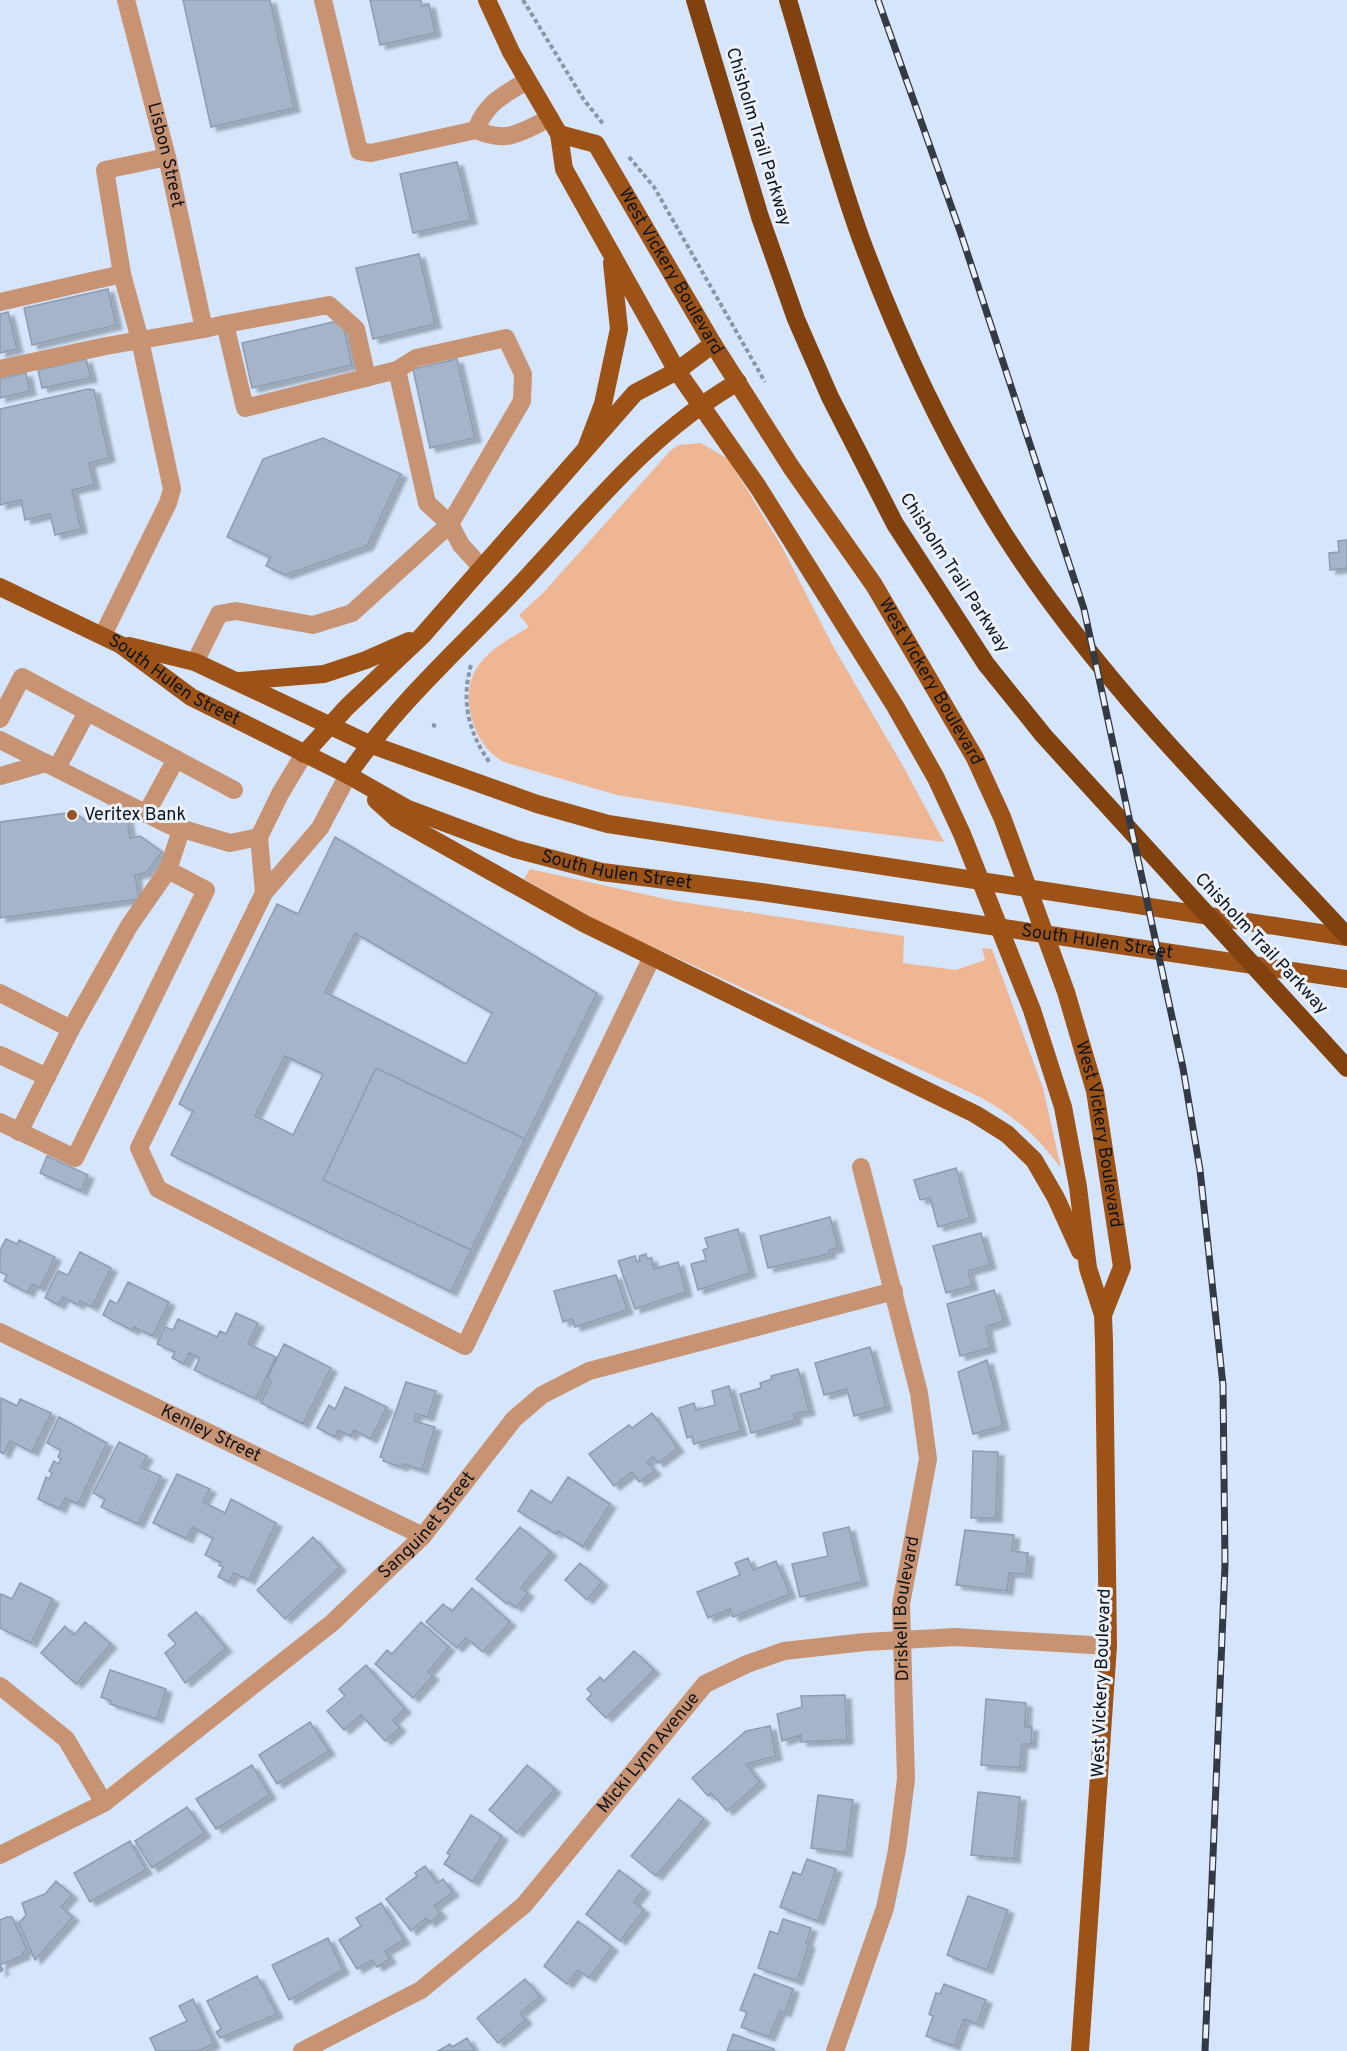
<svg xmlns="http://www.w3.org/2000/svg" width="1347" height="2051" font-family="Overpass,sans-serif">
  <style>
    .green { fill: #eeb693 }
    .building { fill: #a6b4ca; stroke: #8d9cb1; stroke-width: 1.5; fill-rule: evenodd; filter: url(#shadow) }
    .lines { fill: none; stroke-linecap: round; stroke-linejoin: round }
    .path { stroke: #8a96a6; stroke-width: 4; stroke-dasharray: 4.5 3; stroke-linecap: butt }
    .minor { stroke: #c89372; stroke-width: 18 }
    .major { stroke: #9d5218; stroke-width: 18 }
    .highway { stroke: #81420f; stroke-width: 18 }
    .rail-casing { stroke: #333a44; stroke-width: 7 }
    .rail { stroke: #ebf1fa; stroke-width: 4.5; stroke-dasharray: 14; stroke-linecap: butt }
    .poi-dot { fill: #965323; stroke: #ebf1fa; stroke-width: 2 }
    .labels { text-anchor: middle; dominant-baseline: central; stroke-width: 6; stroke-linejoin: round; paint-order: stroke }
    .street-label { font-size: 18px; fill: #0f141b; stroke: #ebf1fa }
    .poi-label { font-size: 18px; fill: #0f141b; stroke: #ebf1fa; text-anchor: start }
  </style>
  <defs>
    <filter id="shadow"><feDropShadow dx="6" dy="4" stdDeviation="1.5" flood-color="#0004"/></filter>
  </defs>
  <rect width="100%" height="100%" fill="#d5e5fb"/>
  <path class="green" d="M701,443L728,459L740,478L782,547L834,648L903,766L944,842L771,820L617,795L507,763C476,751 459,701 475,671C487,650 509,639 529,627L519,615L543,593L671,450L679,445Z
    M530,869L675,901L904,936L903,963L956,970L985,960L982,948L992,949L1043,1088L1061,1168C1035,1134 1017,1118 980,1097L603,924L524,879Z"/>
  <path class="building" d="M183,0H270L294,108L211,127Z
    M370,0H421L422,6L429,4L435,33L380,45Z
    M457,162L471,220L413,233L400,174Z
    M419,254L435,324L373,339L356,268Z
    M108,289L116,325L32,345L24,308Z
    M8,312L17,349L0,353V314Z
    M342,320L352,365L252,388L242,343Z
    M86,359L91,378L42,388L38,370Z
    M457,359L475,438L430,448L413,369Z
    M26,373L30,391L0,398V379Z
    M88,389L94,390L109,458L89,463L94,485L72,490L81,529L55,535L50,514L25,520L21,500L0,505V409Z
    M323,438L401,474L367,546L285,575L266,566L270,557L227,537L263,459Z
    M1347,540V568L1330,570L1329,553L1339,552L1338,541Z
    M74,812L88,823L127,817L130,838L140,836L162,852L146,873L135,875L139,899L0,918V822Z
    M335,837L597,993L525,1139L376,1068L323,1180L471,1250L451,1292L171,1155L193,1111L179,1104L277,904L298,914ZM355,933L492,1013L466,1064L325,992ZM285,1056L323,1074L293,1135L255,1116Z
    M376,1068L525,1139L471,1250L323,1180Z
    M47,1156L88,1175L81,1191L40,1173Z
    M956,1168L970,1218L938,1227L930,1198L920,1200L914,1180Z
    M830,1217L838,1248L829,1250L830,1254L768,1268L760,1236Z
    M738,1229L750,1273L698,1290L691,1264L706,1260L703,1250L708,1248L705,1238Z
    M981,1233L990,1265L968,1271L972,1286L946,1293L933,1246Z
    M6,1239L17,1244L19,1240L55,1257L40,1288L32,1284L28,1293L4,1281L7,1275L0,1272V1250Z
    M80,1252L111,1268L92,1307L80,1301L78,1305L63,1297L59,1305L45,1298L58,1271L68,1275Z
    M646,1254L647,1259L651,1258L654,1269L678,1262L686,1292L635,1309L618,1261L635,1256L637,1262L640,1261L639,1256Z
    M616,1275L627,1310L575,1327L572,1319L563,1322L554,1291Z
    M128,1282L169,1302L153,1336L134,1327L133,1331L103,1315L110,1300L117,1304Z
    M994,1290L1004,1321L986,1327L990,1348L960,1356L947,1304Z
    M236,1313L258,1323L248,1344L276,1357L256,1399L194,1370L200,1358L189,1353L184,1364L172,1358L175,1352L157,1344L165,1327L173,1330L178,1319L217,1337L220,1331L226,1334Z
    M284,1344L331,1368L303,1424L261,1403L271,1382L268,1377Z
    M870,1347L886,1407L854,1416L847,1389L824,1395L815,1363Z
    M987,1360L1003,1426L973,1434L958,1372Z
    M798,1369L809,1411L794,1414L796,1420L751,1433L740,1394L761,1388L760,1383L772,1379L771,1376Z
    M406,1382L436,1391L428,1417L416,1414L414,1421L435,1427L422,1470L403,1464L402,1467L383,1461L384,1458L380,1457Z
    M729,1386L741,1431L694,1444L692,1436L687,1438L679,1408L694,1403L696,1410L715,1405L712,1391Z
    M345,1387L387,1407L371,1439L354,1430L351,1436L338,1430L335,1437L317,1428L329,1405L335,1409Z
    M1,1398L17,1406L20,1399L51,1413L32,1452L10,1441L4,1454L0,1452Z
    M652,1413L678,1448L658,1463L653,1457L647,1462L655,1471L639,1482L632,1472L614,1486L589,1454L629,1425L632,1428Z
    M59,1417L107,1443L78,1504L65,1498L60,1509L38,1499L46,1477L49,1479L52,1473L49,1471L54,1461L58,1464L61,1459L58,1457L61,1450L47,1443Z
    M119,1442L147,1456L141,1467L161,1476L138,1524L101,1507L105,1499L93,1493Z
    M973,1451L998,1452L996,1518H971Z
    M177,1474L210,1489L203,1502L225,1513L231,1499L276,1523L249,1580L234,1573L229,1582L218,1577L223,1567L219,1565L220,1562L205,1555L213,1538L192,1527L187,1539L153,1523Z
    M568,1477L610,1504L583,1547L558,1531L556,1534L518,1511L531,1490L551,1503Z
    M520,1527L551,1552L521,1588L528,1593L516,1608L509,1602L507,1604L476,1579Z
    M849,1527L862,1582L800,1597L792,1564L828,1556L823,1533Z
    M965,1530L1014,1535L1012,1551L1028,1553L1026,1574L1009,1573L1007,1591L956,1585Z
    M313,1537L340,1567L285,1619L257,1590Z
    M748,1558L753,1570L776,1561L790,1594L733,1617L730,1609L708,1618L697,1592L740,1575L735,1563Z
    M580,1563L602,1582L587,1600L565,1580Z
    M20,1583L53,1599L31,1643L0,1628V1596L1,1594L12,1599Z
    M472,1588L510,1622L483,1652L466,1638L457,1648L426,1622L443,1604L452,1611Z
    M196,1612L226,1648L185,1683L165,1653L176,1644L168,1635Z
    M85,1622L111,1644L76,1684L41,1653L65,1626L74,1635Z
    M421,1622L449,1647L428,1672L433,1676L413,1698L375,1664L387,1650L392,1654Z
    M634,1651L654,1670L606,1718L587,1699L592,1694L587,1689L600,1677L604,1681Z
    M366,1665L405,1709L393,1720L400,1728L385,1741L361,1715L344,1730L327,1711L345,1696L339,1689Z
    M110,1670L166,1689L157,1719L110,1704L111,1701L101,1697Z
    M845,1695L847,1740L801,1742V1735L782,1741L777,1714L802,1707L801,1696Z
    M986,1699L1026,1703L1025,1727H1032L1031,1744H1022L1020,1768L981,1765Z
    M310,1722L329,1751L277,1784L259,1755Z
    M770,1726L776,1756L746,1764L760,1782L727,1811L711,1793L708,1796L692,1778L746,1731Z
    M252,1765L270,1795L216,1829L196,1799Z
    M527,1765L555,1789L517,1833L489,1810Z
    M978,1792L1020,1797L1014,1859L971,1855Z
    M818,1795L853,1800L846,1853L811,1848Z
    M679,1799L704,1819L656,1876L631,1856Z
    M187,1807L205,1833L152,1868L135,1841Z
    M471,1815L502,1836L473,1882L444,1864L450,1855L447,1853Z
    M130,1841L146,1870L90,1902L74,1873Z
    M807,1859L836,1869L818,1921L780,1907L793,1872L801,1875Z
    M425,1866L437,1883L443,1879L453,1892L434,1906L441,1914L429,1923L426,1918L411,1931L386,1899L417,1876L415,1873Z
    M619,1870L644,1889L634,1902L644,1910L620,1941L586,1914Z
    M56,1881L72,1895L61,1907L73,1917L35,1960L19,1923L26,1915L22,1903L45,1894Z
    M968,1896L1008,1910L987,1970L947,1955Z
    M381,1903L404,1940L385,1951L390,1959L377,1967L372,1960L357,1969L339,1940L361,1926L356,1918Z
    M7,1917H12L27,1950L23,1952L24,1955L0,1965L3,1970L0,1972V1920Z
    M783,1919L811,1928L806,1943L809,1944L797,1981L758,1968L770,1931L778,1934Z
    M578,1921L612,1947L589,1978L578,1970L567,1984L544,1966Z
    M328,1938L343,1970L289,2000L272,1965Z
    M754,1974L793,1989L785,2013L780,2011L769,2037L741,2027L747,2012L740,2010Z
    M257,1976L277,2014L220,2038L216,2032L221,2029L207,2001Z
    M525,1979L540,1996L520,2013L526,2020L498,2043L477,2018Z
    M944,1984L986,2000L977,2024L964,2019L954,2046L926,2036L933,2016L929,2014L936,1993L940,1994Z
    M193,1999L214,2044L198,2051H156L150,2038L187,2021L179,2006Z
    M733,2034L774,2049V2051H727Z
    M467,2038L475,2051H438L450,2044L452,2047Z"/>
  <g class="lines">
    <path class="path" d="M523,0L584,100L604,125
      M629,157L654,187L765,382
      M471,665C461,701 468,732 490,763
      M432,725L436,726"/>
    <g class="minor">
      <path id="s1" d="M126,0L167,157L204,329L225,324L245,408L397,370L427,503L450,524L461,545L482,568"/>
      <path d="M323,0L359,151L371,153L476,130"/>
      <path d="M527,81C504,94 486,103 476,130C508,144 521,132 550,118"/>
      <path d="M122,274L105,170L167,157"/>
      <path d="M0,302L122,274L140,340L172,489L168,503L103,635"/>
      <path d="M225,324L329,305L356,329L367,378"/>
      <path d="M0,369L106,346L204,329"/>
      <path d="M195,662L219,614L236,611L313,625L352,613L450,524L522,401L523,374L506,338L416,358L397,370"/>
      <path d="M0,719L22,677L234,790"/>
      <path d="M0,740L169,825L230,843L259,837"/>
      <path d="M57,768L87,712"/>
      <path d="M348,775L320,828L264,893L139,1148L158,1189L465,1346L652,957"/>
      <path d="M0,776L46,763"/>
      <path d="M146,814L176,759"/>
      <path d="M168,870L182,827"/>
      <path d="M264,893L259,837L280,794L304,754"/>
      <path d="M0,993L71,1029L129,926L168,870L206,890L75,1158L0,1122"/>
      <path d="M0,1055L47,1077"/>
      <path d="M19,1132L71,1029"/>
      <path id="s2" d="M0,1332L423,1536"/>
      <path d="M0,1686L66,1739L104,1803"/>
      <path id="s3" d="M0,1855L104,1803L332,1623L423,1536L514,1419L542,1395L589,1371L894,1291"/>
      <path id="s4" d="M302,2051L421,1990L524,1905L705,1684L747,1664L784,1651L865,1642L956,1637L1108,1646"/>
      <path id="s5" d="M835,2051L885,1908L897,1850L906,1779L901,1604L928,1459L919,1393L861,1167"/>
    </g>
    <g class="major">
      <path d="M487,0L511,52L559,134L564,169L677,371L758,487L895,706L936,778L962,834L1032,1010L1063,1107L1078,1187L1088,1268L1103,1315L1104,1341L1108,1646L1080,2051"/>
      <path id="s6" d="M559,134L596,144L713,344L791,467L874,585L975,758L1002,817L1066,992L1095,1091L1122,1267L1103,1315"/>
      <path d="M587,446L603,404L619,329L612,263"/>
      <path id="s7" d="M0,587L121,645L191,697L348,775L408,809L515,849L602,872L761,892L1347,979"/>
      <path d="M129,646L195,662L369,744L537,804L608,824L1347,937"/>
      <path d="M240,681L324,674L366,660L409,641"/>
      <path d="M304,754L347,707L422,636L635,393L677,371L713,344"/>
      <path d="M348,775C396,705 457,651 516,589C587,514 646,435 738,382"/>
      <path d="M376,800L397,819L585,924L975,1114L1007,1134L1034,1160L1056,1198L1080,1251"/>
    </g>
    <path class="highway" d="M695,0L760,217L796,319L830,397L895,524L986,664L1044,736L1347,1068
      M788,0C812,80 833,161 861,239C899,342 946,442 1004,534C1099,683 1228,807 1347,936"/>
    <defs>
      <path id="rail" d="M878,0L961,234L1084,609L1183,1068L1200,1170L1223,1385L1225,1565L1205,2051"/>
    </defs>
    <use href="#rail" class="rail-casing"/>
    <use href="#rail" class="rail"/>
  </g>
  <circle class="poi-dot" cx="72" cy="815" r="6"/>
  <g class="labels">
    <g class="street-label">
      <text transform="translate(758 137) rotate(73)">Chisholm Trail Parkway</text>
      <text stroke="none"><textPath href="#s1" startOffset="160">Lisbon Street</textPath></text>
      <text stroke="none"><textPath href="#s6" startOffset="186">West Vickery Boulevard</textPath></text>
      <text transform="translate(954 573) rotate(57)">Chisholm Trail Parkway</text>
      <text stroke="none"><textPath href="#s6" startOffset="672">West Vickery Boulevard</textPath></text>
      <text stroke="none"><textPath href="#s7" startOffset="198">South Hulen Street</textPath></text>
      <text stroke="none"><textPath href="#s7" startOffset="684">South Hulen Street</textPath></text>
      <text stroke="none"><textPath href="#s7" startOffset="1170">South Hulen Street</textPath></text>
      <text transform="translate(1261 944) rotate(47)">Chisholm Trail Parkway</text>
      <text stroke="none"><textPath href="#s6" startOffset="1158">West Vickery Boulevard</textPath></text>
      <text stroke="none"><textPath href="#s2" startOffset="234">Kenley Street</textPath></text>
      <text stroke="none"><textPath href="#s3" startOffset="543">Sanguinet Street</textPath></text>
      <text stroke="none"><textPath href="#s5" startOffset="453">Driskell Boulevard</textPath></text>
      <text transform="translate(1102 1683) rotate(-88)">West Vickery Boulevard</text>
      <text stroke="none"><textPath href="#s4" startOffset="464">Micki Lynn Avenue</textPath></text>
    </g>
    <g class="poi-label">
      <text x="84" y="815">Veritex Bank</text>
    </g>
  </g>
</svg>
